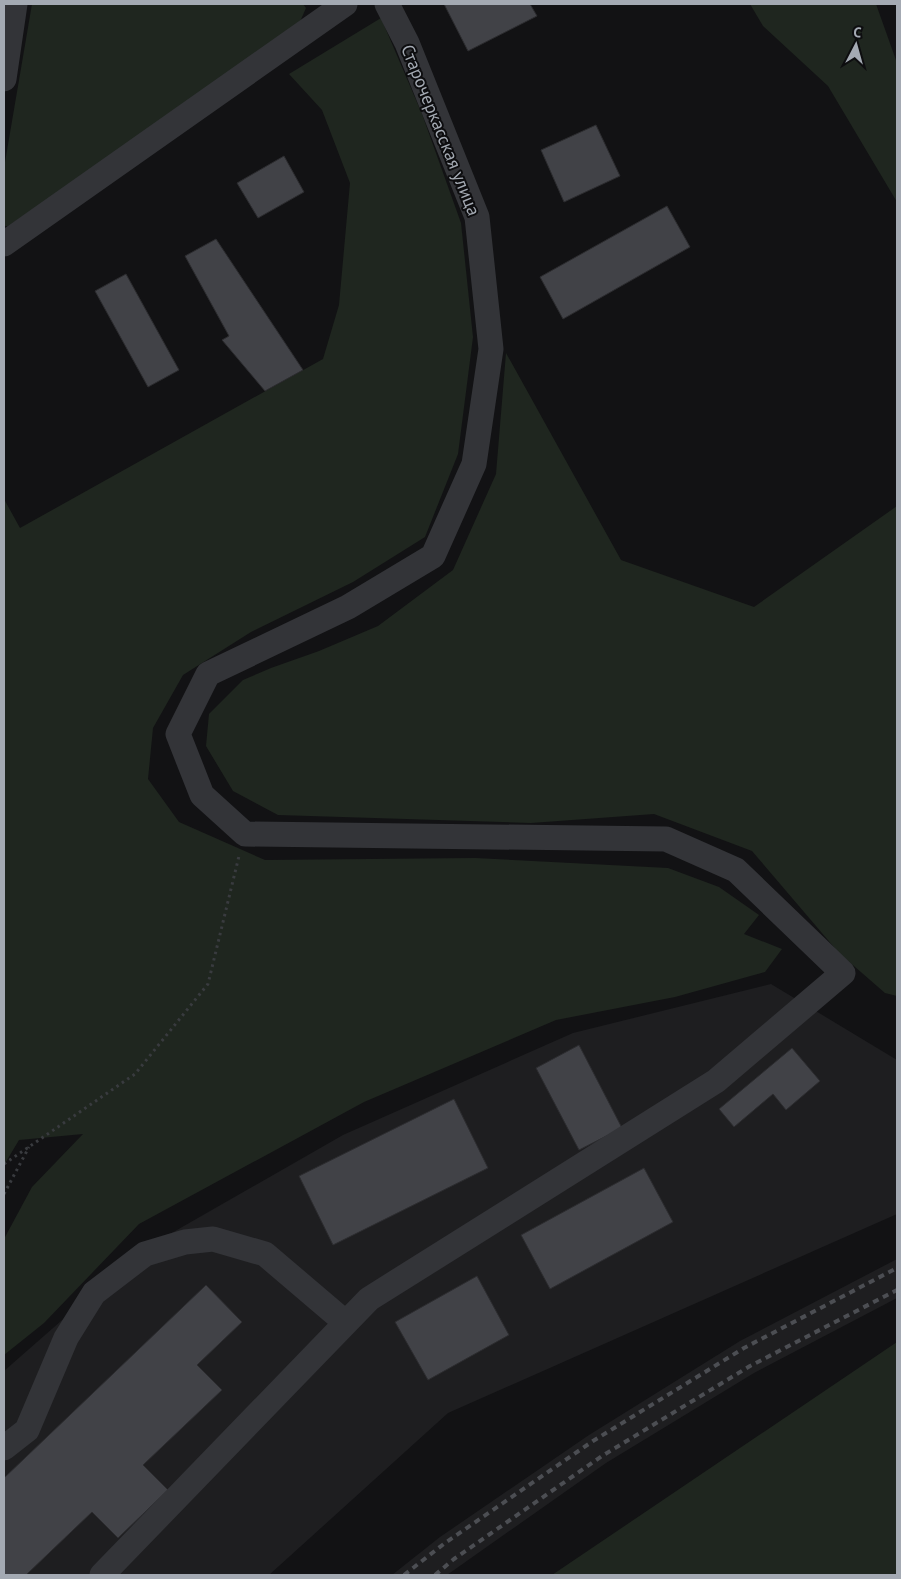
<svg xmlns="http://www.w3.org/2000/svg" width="901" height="1579" font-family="'PT Sans',sans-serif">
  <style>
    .built { fill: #1e1e20 }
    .green { fill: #1f261f }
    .building { fill: #414247; stroke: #2c2c2f }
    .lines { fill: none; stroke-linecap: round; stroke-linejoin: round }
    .path { stroke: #393b3f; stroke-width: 3; stroke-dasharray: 2.5 4; stroke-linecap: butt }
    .minor { stroke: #333438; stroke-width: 25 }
    .rail { stroke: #4c4e53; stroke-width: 4; stroke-dasharray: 6 5; stroke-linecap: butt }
    .labels { text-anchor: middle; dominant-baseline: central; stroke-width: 4; stroke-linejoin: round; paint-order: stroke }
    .street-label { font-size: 18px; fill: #a4aab3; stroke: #0d0d0f }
  </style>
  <rect width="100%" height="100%" fill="#121214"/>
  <path class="built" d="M771,984L897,1060V1214L448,1413L269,1575H4V1371L142,1250L343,1135L573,1033Z
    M897,1259V1298L754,1373L606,1463L447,1575H392L440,1537L589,1435L740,1341Z"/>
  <path class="green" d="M32,4H303L306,8L299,24L35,208L8,226H4V168Z
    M750,4H876L897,63V202L828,86L763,26Z
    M381,18L422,114L461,223L473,337L458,454L425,537L353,582L251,632L183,675L153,728L148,779L179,822L265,860L475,858L668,868L719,887L759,915L744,934L782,949L765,972L675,997L556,1020L364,1102L139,1224L44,1323L4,1355V1239L32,1187L83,1134L19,1140L4,1165V499L20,528L323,359L339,305L350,183L322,110L289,74Z
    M506,353L621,560L754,607L897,506V996L885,993L839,953L752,851L654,814L531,823L278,815L233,791L206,746L209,714L243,680L271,668L319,651L378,626L453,570L496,474Z
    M897,1342V1575H552Z"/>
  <path class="building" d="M444,4H530L537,16L468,51Z
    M596,125L620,176L564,202L541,150Z
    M284,156L304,192L258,218L237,183Z
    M667,206L690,247L563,319L540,277Z
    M216,239L303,370L265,391L222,340L229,336L185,256Z
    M126,274L179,370L148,387L95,291Z
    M579,1045L622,1128L579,1150L536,1068Z
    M792,1048L820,1081L786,1110L773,1094L734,1127L719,1109Z
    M454,1099L488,1168L333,1245L299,1176Z
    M644,1168L673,1222L550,1289L521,1235Z
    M477,1276L509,1335L428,1380L395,1322Z
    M206,1285L242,1322L197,1365L222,1390L143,1465L168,1490L118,1538L92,1512L26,1575H4V1478Z"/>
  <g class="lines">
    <path class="path" d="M4,1164L135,1074L208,984L239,856
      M4,1194L29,1147"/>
    <path class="minor" d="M4,79L15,4
      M4,244L345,4
      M4,1448L27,1430L66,1338L94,1293L145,1254L185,1242L213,1239L265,1254L346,1323
      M102,1575L369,1299L716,1081L843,973L736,870L666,839L245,834L202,795L178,734L208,674L348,607L433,556L474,464L491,349L477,217L407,43L387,4"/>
    <path class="rail" d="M404,1575L445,1543L593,1441L744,1348L897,1268
      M435,1575L454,1559L602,1456L750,1366L897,1290"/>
  </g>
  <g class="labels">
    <g class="street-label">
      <text transform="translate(441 130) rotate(68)">Старочеркасская улица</text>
    </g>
  </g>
  <rect width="901" height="1579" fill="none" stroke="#a4aab3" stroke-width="10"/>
  <g transform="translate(856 45) rotate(6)" stroke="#0d0d0f" stroke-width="4" paint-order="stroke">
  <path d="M0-4L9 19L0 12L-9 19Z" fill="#a4aab3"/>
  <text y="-8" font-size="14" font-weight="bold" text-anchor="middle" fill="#a4aab3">С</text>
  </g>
</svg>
